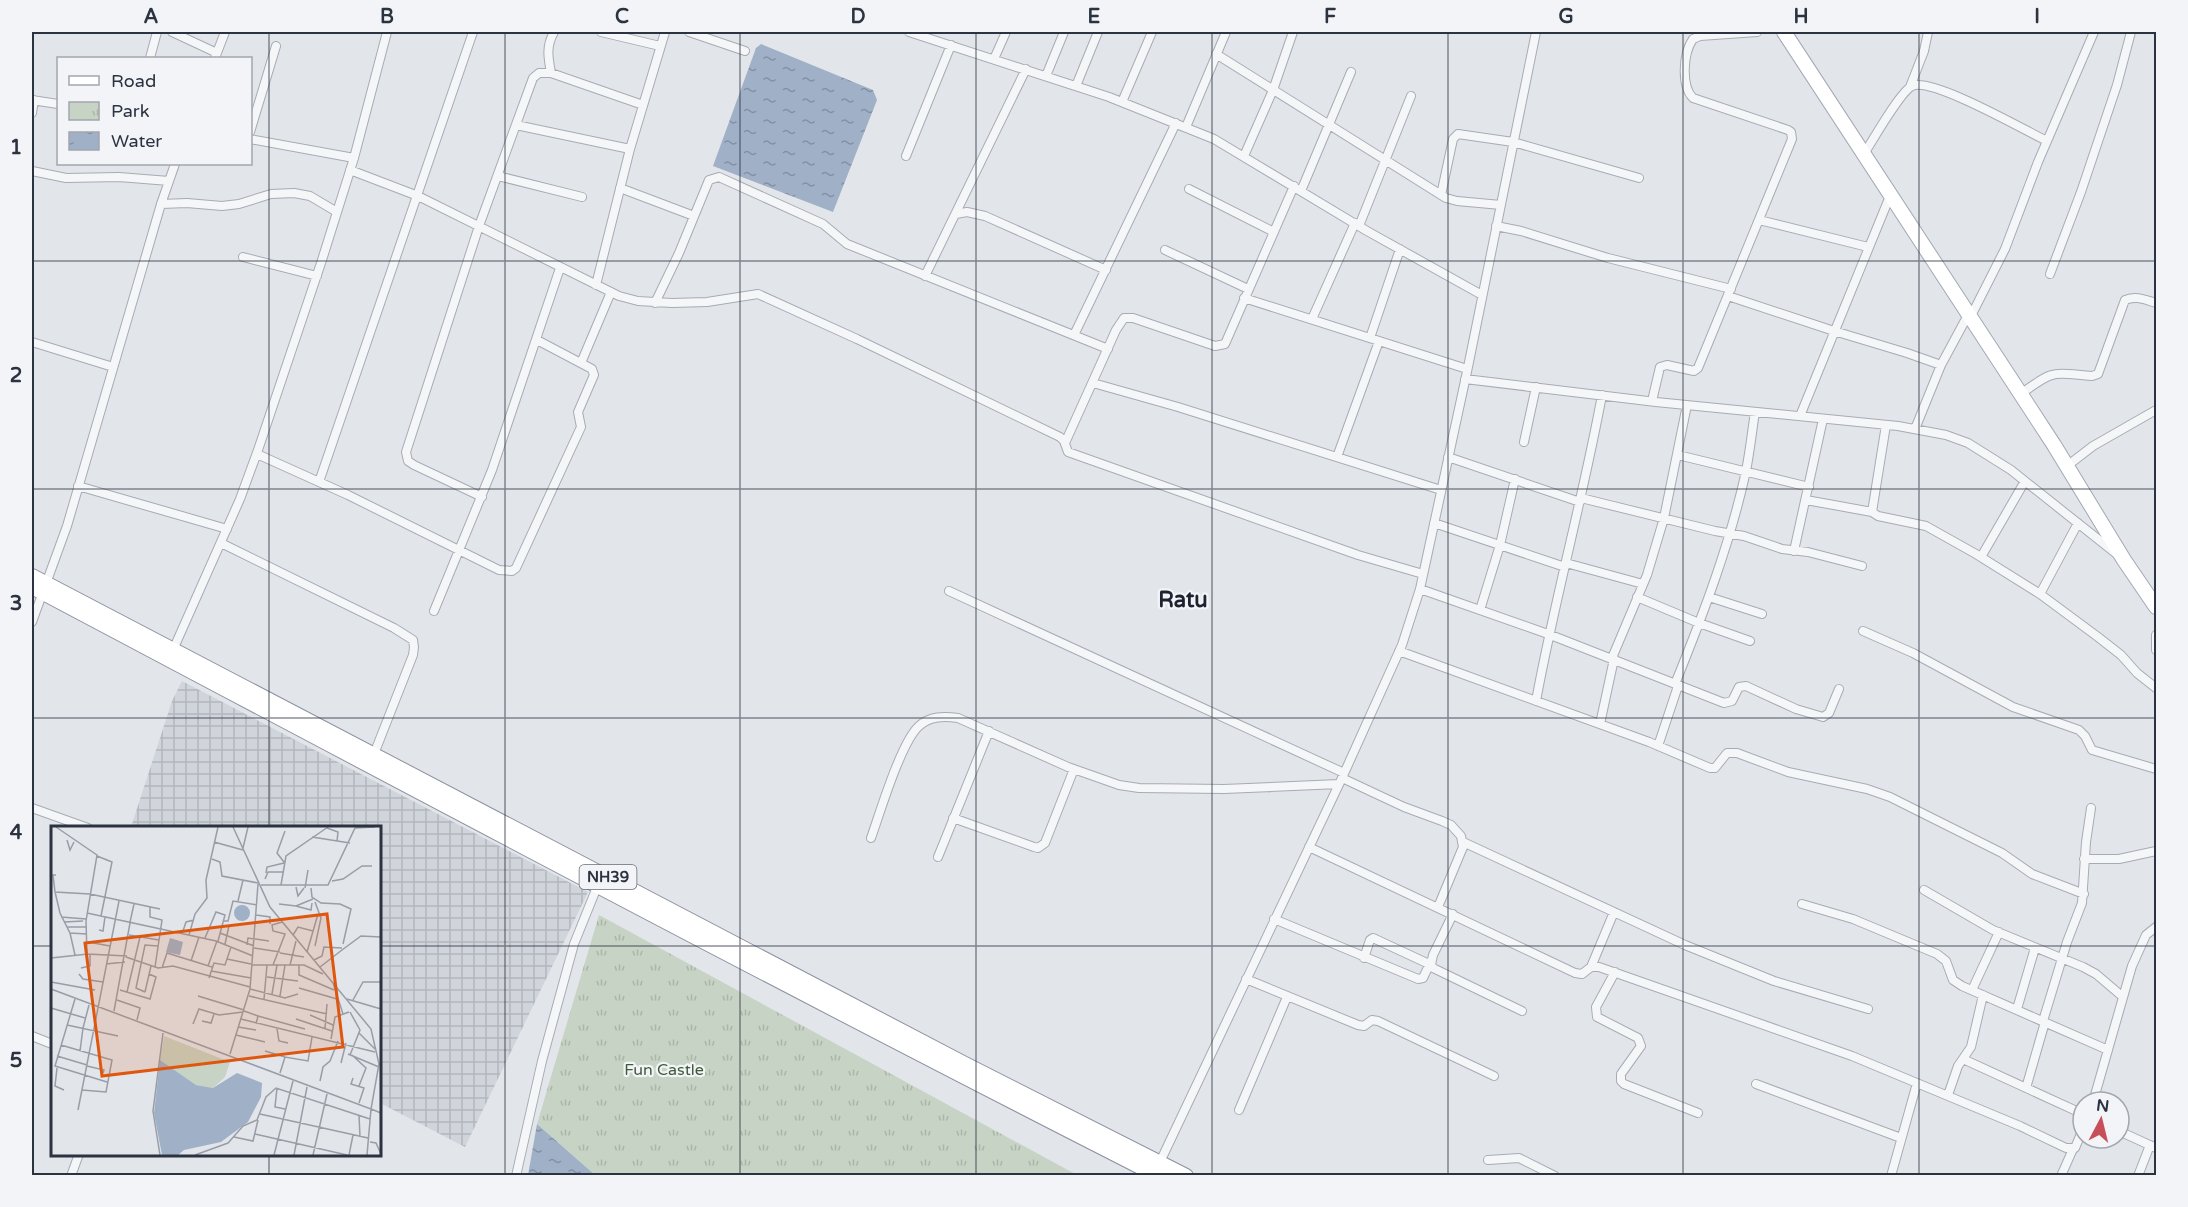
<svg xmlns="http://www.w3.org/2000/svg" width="2188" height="1207" font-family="'Varela Round',sans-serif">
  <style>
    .industrial { fill: url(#industrial-grid) }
    .park { fill: url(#park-tufts) }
    .water { fill: url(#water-ripples) }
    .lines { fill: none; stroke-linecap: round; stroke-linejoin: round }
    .minor-casing { stroke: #a7acb4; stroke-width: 10 }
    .primary-casing { stroke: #a2a8b5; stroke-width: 16 }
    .trunk-casing { stroke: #8a919f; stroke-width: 16 }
    .minor { stroke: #f5f6f8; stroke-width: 8 }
    .primary { stroke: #fff; stroke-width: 14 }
    .trunk { stroke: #fff; stroke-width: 14 }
    .grid { fill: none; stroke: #2b3240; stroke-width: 1.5; stroke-opacity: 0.55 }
    .labels { text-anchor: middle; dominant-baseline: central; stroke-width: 4.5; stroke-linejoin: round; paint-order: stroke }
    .shield { fill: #f2f4f7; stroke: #676c77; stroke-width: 1.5 }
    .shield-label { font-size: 15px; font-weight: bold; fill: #2b3240 }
    .park-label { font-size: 16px; fill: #3e5b39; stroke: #f2f4f7 }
    .district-label { font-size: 22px; font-weight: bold; fill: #1d2331; stroke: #f2f4f7 }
    .inset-road { fill: none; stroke: #999da6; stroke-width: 1.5 }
    .view { fill: #df570f; fill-opacity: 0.15; stroke: #df570f; stroke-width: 3 }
    .inset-edge { fill: none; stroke: #2b3240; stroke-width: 3 }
    .neatline { fill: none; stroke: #2b3240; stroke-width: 2 }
    .grid-label { font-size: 20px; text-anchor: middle; font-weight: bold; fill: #2b3240 }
  </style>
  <defs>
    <pattern id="industrial-grid" width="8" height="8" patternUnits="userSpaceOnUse" patternTransform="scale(1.5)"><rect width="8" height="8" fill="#d0d4db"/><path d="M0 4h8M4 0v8" fill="none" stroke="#b3b6bd"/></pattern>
    <pattern id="park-tufts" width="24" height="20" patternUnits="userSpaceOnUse" patternTransform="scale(1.5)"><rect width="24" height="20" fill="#c7d3c4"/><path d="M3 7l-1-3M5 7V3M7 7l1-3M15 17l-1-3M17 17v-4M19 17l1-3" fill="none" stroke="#abb6a9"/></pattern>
    <pattern id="water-ripples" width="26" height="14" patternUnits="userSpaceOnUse" patternTransform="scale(1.5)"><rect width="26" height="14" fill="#9fb0c7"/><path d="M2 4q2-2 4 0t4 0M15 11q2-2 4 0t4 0" fill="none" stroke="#8290a3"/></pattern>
  </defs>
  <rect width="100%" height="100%" fill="#e2e5ea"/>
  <path class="industrial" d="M182,681L588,892L465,1147L380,1103V828L131,827L172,701Z"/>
  <path class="park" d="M599,915L1077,1175H595L537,1124Z"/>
  <path class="water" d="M761,44L873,90L877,100L833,212L713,166L756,48Z
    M537,1124L595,1175H528Z"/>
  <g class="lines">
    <defs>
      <path id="minor" d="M172,32L217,53
        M601,32L660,46
        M689,32L745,51
        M909,32L1109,97L1214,139L1367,231L1482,295
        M1216,54L1446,198L1457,201L1501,205
        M150,58L157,32
        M215,58L225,32
        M994,59L1006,32
        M551,73C548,57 546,46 554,32
        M1046,76L1064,32
        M1076,86L1098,32
        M1910,87L1924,51L1928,32
        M32,100L58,104
        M1122,102L1152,32
        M32,113L34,100
        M516,125L630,149
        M1186,127L1226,32
        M250,132L276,46
        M250,139L354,158
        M1864,154C1873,140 1900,92 1912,86C1932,77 2024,130 2047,141
        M906,156L951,45
        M1244,156L1273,90L1293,32
        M350,170L418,196L619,296L638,301L672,303L707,302L758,294L857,339L1060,437L1064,441L1068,452L1358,555L1423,574
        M32,171L66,178L119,177L169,181
        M498,176L582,197
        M620,188L694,216
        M1189,189L1274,232
        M1301,191L1351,72
        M1441,195L1453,139L1458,134L1513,142L1639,178
        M161,204L187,203L222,206L239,204L271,194L294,193L310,196L337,212
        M956,214L967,212L985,216L1106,270
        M1759,220L1868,247
        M1359,226L1411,96
        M1496,226L1521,231L1608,258L1731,289
        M1165,250L1248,289
        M243,257L317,276
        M2050,274L2081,192L2117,85L2131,32
        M925,276L1026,69
        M596,285L630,149L665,32
        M1728,296L1834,331L1907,353L1941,365
        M1244,298L1467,369
        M655,303L679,253L709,180L719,177L823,224L847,244L1108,349
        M1970,318L2005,249L2038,162L2094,32
        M1312,319L1355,223
        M1074,335L1176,123
        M1370,338L1400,249
        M32,342L113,367
        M581,363L611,292
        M1465,379L1656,402L1898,426L1946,435L1968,443L2011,470L2118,555
        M1093,383L1178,407L1441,490
        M2021,394C2054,369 2052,373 2092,376L2098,374L2125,300C2135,295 2146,300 2156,303
        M1652,401L1660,367L1667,365L1694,371L1698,368L1792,139L1791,132L1788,130L1693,98C1681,86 1683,53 1693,39L1700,36L1757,32
        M1800,416L1890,196
        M1886,425L1872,512L1878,516L1926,526L1976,554L2040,594L2098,637L2121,655L2137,673L2156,688
        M1915,429L1941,365L1968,315
        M1524,442L1536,387
        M1065,443L1116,330L1124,318H1133L1215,346L1225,344L1294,186
        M257,454L348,495L499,570L512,571L516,568L581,427L578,412L594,375L592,369L537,340
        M1678,455L1809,487
        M1337,457L1379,341
        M1448,457L1580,502
        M2067,466L2093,446L2156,410
        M319,482L473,32
        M78,486L227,529
        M482,497L414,465L408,461L406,452L479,226L533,78L539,73H551L643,105
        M1581,498L1715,531L1744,536L1782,549L1808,552L1862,566
        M1806,500L1872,512
        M1434,523L1565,567
        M221,543L394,628L413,640L414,647L413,655L374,754
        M1794,551L1823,419
        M1981,557L2025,481
        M1566,563L1643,584
        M1420,589L1548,634L1724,703L1732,701L1739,687L1746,686L1796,709L1823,717L1829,713L1839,689
        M949,591L1344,773
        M2040,594L2078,523
        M1637,597L1699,623L1750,641
        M1709,597L1762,614
        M1480,610L1500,545L1515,479
        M434,611L492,470L560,268
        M32,622L67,526L161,204L175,164
        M1863,631L1913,653L2013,707L2079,730L2085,736L2092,750L2156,769
        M2156,635V650
        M173,650L240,499L258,450L322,260L354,158L387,32
        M1399,651L1649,742L1710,768H1715L1727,753H1737L1788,772L1867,789L1890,797L2002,853L2032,874L2084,894
        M1612,658L1647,575L1664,518L1687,405
        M1675,684C1703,615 1730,544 1746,471C1750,451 1752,431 1755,412
        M1536,701C1555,598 1583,498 1602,395
        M1600,724L1614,659
        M1658,746L1678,686
        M1342,778L1404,807L1442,821L1451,825L1461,836L1463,847L1438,907
        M32,808L88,828
        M953,818L1034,847L1038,848L1045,843L1074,769
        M871,838C880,813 901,742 919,726C930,716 944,716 958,718L1068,767L1119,785L1139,788L1224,789L1339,784
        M1463,842L1685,945L1774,981L1868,1009
        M1309,847L1575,973L1582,974L1591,967H1599L1852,1056L2020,1126L2066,1148H2075L2083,1129
        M938,857L989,731
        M2084,859H2119L2156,851
        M1924,890L1993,930L2083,967L2096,974L2123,997
        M1802,904L1853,919L1937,954L1946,961L1953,980L1962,986L2108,1050
        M1453,914L1433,955L1431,965L1433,968L1522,1011
        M1274,919L1418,979L1423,978L1431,961
        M1364,958L1370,940L1373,938L1429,964
        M1591,967L1614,912
        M1615,972L1596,1007L1597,1017L1638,1038L1641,1046L1621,1074V1081L1624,1084L1698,1113
        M1246,979L1358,1025L1364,1026L1372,1020L1378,1021L1494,1076
        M1972,990L1999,932
        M2017,1009L2035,948
        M2043,1021L2067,942L2082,903L2086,842L2091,808
        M32,1036L52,1044
        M1963,1059L2083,1114
        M1756,1084L1901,1138
        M2026,1088L2045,1022
        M1948,1095L1958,1066L1971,1047L1983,995
        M2093,1102L2132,966L2146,935L2156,927
        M1239,1110L1287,997
        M2119,1131L2156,1148
        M1488,1160L1519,1158L1555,1176
        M1160,1162L1342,778L1402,645L1420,589L1468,367L1536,32
        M71,1176L79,1154
        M516,1176L542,1061L574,944L597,887
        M1891,1176L1917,1083
        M2061,1176L2073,1149
        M2138,1176L2150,1145"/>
      <path id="primary" d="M1784,32L2054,445L2124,560L2156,607"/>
      <path id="trunk" d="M32,576L963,1063L1186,1176
        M32,587C406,785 780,984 1158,1176"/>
    </defs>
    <use href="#minor" class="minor-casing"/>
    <use href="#primary" class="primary-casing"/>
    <use href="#trunk" class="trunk-casing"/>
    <use href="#minor" class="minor"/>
    <use href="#primary" class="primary"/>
    <use href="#trunk" class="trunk"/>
  </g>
  <path class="grid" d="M269,32V828M505,32V1176M740,32V1176M976,32V1176M1212,32V1176M1448,32V1176M1683,32V1176M1919,32V1176M32,261H2156M32,489H2156M32,718H2156M32,946H52M380,946H2156M269,1154V1176"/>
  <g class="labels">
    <rect class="shield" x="579.5" y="865" width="57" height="24" rx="4.5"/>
    <g class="shield-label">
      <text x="608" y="877">NH39</text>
    </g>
    <g class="park-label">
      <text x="664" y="1070">Fun Castle</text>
    </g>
    <g class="district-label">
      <text x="1183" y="600">Ratu</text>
    </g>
  </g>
  <g transform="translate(51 826)">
    <rect width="330" height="330" fill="#e2e5ea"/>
    <path d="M113,210L179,236L174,251L162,262L145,259L109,234Z" fill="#c7d3c4"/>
    <path d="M183 87a8 8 0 1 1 16 0a8 8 0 1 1-16 0ZM119,112L132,116L129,129L115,126ZM109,234L145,259L162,262L186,247L211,257L210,271L197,296L170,316L133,324L127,329H111L103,287Z" fill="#9fb0c7"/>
    <path class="inset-road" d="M5,1L46,29L35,95L36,128L76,130M182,1L219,81L320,203L328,238L320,283L330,287M276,2L287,6L286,15M261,11L299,17M16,14L19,24L23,16M163,16L192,24M192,22L197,1M46,30L61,36L50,90M161,33L169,36L171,50L207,57M233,36L226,27L234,5M215,47L216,41L233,37M5,49H2L4,66L39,68M214,53L217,46H232M281,55L292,53L311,40H321M210,59H277L304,2L324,1M230,59L235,30L277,1M245,61L247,70L253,62M254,62L257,44M260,62L261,71L270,77L289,78L300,83L292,118M4,66L9,87L19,107L36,108M39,68L109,83M187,75L192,54M228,78L245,80L262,73M245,80L260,84L261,77M99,81V91L111,94L104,141M36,87L165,115L202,130M205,89L219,91V98M10,91L35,93M172,95H177L182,75L206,79M13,96L32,95M79,96L83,78M16,101H35M48,104L52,105L54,91M19,107L24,129M169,107L203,120M131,108L135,96L143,94M78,109L108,114M138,109L144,88L156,72L155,54L167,1M242,109L247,101L262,105M154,112L165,86L174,89L167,115M37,116L59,120M174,118L178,100M196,119L197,112L218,115M264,120L270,92L264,76M203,122L229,126M291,124L310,110L330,111M256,126L267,88M229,127L253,131M75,131L107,142L122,140L199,161M0,132L37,128M176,133L200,138M263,134L271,130L273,121L291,122M140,135L148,111M55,138L74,136M201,139H253L272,148M222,139L234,108L222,105L221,99L231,96M239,139L245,115M248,139V149L283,164M157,140L166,115M269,141L291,124M30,142L39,140V128M111,142L116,127L161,141M160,145L200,152M28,148L32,153L52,156M216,151L247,155M158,152L163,137L174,139L180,121M0,156L44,164M282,157L292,188M248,162L286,173M0,163L320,283L316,329M199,163L234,172L247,168M69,164L99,173L105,151L98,148M76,166L89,111M94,166L85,162L94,119L107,120M94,166L100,140M221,168L226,139M147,170L193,184M198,170L276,188M229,170L234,139M24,173L4,240L56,256M213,173L216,139M296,173L330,183M66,174L89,182L86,194M302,174L312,156H330M0,182L34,192M63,185L79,97M193,185L207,190L205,198M299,186L309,204L299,229M259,189L282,199M207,190L254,203M190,193L324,226M245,193L281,205M151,195L160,197L163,188M142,198L148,183L168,189L192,186M16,199L67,210M187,201L205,204M32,202L38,179M274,202L276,178M226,203L228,215L237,217M308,207L324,223M185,209L214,216M280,213L284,191L298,186M10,219L61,234L55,266L31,264M29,225L32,202M214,225L234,231M179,228L199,163L207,58M297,228L328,241M301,229L315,242L308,260M6,230L36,239M290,237L295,217M36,240L53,244L52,247M6,242L4,260L13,264M229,247L234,231L257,235L261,211M302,252L300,258L313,262L308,277M269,255L272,241L279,235L287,215M226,262L224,281L234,283M27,284L68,75M209,288L317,312M308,289L309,311M204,308L296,329M183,311L202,315L207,294M319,316L325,317L330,328M109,329L102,285L112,207M144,329L177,317L192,300L206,294L215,271L225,262L319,293M223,329L242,255M243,329L256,261M262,329L276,268M298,329L302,309"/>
    <path class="view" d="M276,88L292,221L51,250L34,117Z"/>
    <rect width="330" height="330" class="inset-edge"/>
  </g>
  <rect width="2188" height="1207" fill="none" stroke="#f2f4f7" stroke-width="66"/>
  <rect x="57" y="57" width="195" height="108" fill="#f2f4f7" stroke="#a2a6ae" stroke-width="1.5"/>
  <rect x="69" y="76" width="30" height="9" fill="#ffffff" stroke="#a2a6ae" stroke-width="1.5"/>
  <text x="111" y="87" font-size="18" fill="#2b3240">Road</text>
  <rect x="69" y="102" width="30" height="18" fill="url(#park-tufts)" stroke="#a2a6ae" stroke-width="1.5"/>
  <text x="111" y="117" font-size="18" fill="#2b3240">Park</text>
  <rect x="69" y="132" width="30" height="18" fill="url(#water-ripples)" stroke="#a2a6ae" stroke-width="1.5"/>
  <text x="111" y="147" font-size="18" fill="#2b3240">Water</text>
  <g transform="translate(2101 1120) rotate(7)"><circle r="28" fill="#f2f4f7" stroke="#a2a6ae" stroke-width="1.5"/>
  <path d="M0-4.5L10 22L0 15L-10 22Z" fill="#c64f5b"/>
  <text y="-9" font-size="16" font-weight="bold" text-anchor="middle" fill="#2b3240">N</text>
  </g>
  <rect x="33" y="33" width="2122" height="1141" class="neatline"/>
  <g class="grid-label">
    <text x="151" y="23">A</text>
    <text x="387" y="23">B</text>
    <text x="622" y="23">C</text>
    <text x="858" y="23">D</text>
    <text x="1094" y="23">E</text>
    <text x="1330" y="23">F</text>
    <text x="1566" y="23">G</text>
    <text x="1801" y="23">H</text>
    <text x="2037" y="23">I</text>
    <text x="16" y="154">1</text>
    <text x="16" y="382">2</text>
    <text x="16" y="610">3</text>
    <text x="16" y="839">4</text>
    <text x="16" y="1067">5</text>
  </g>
</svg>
